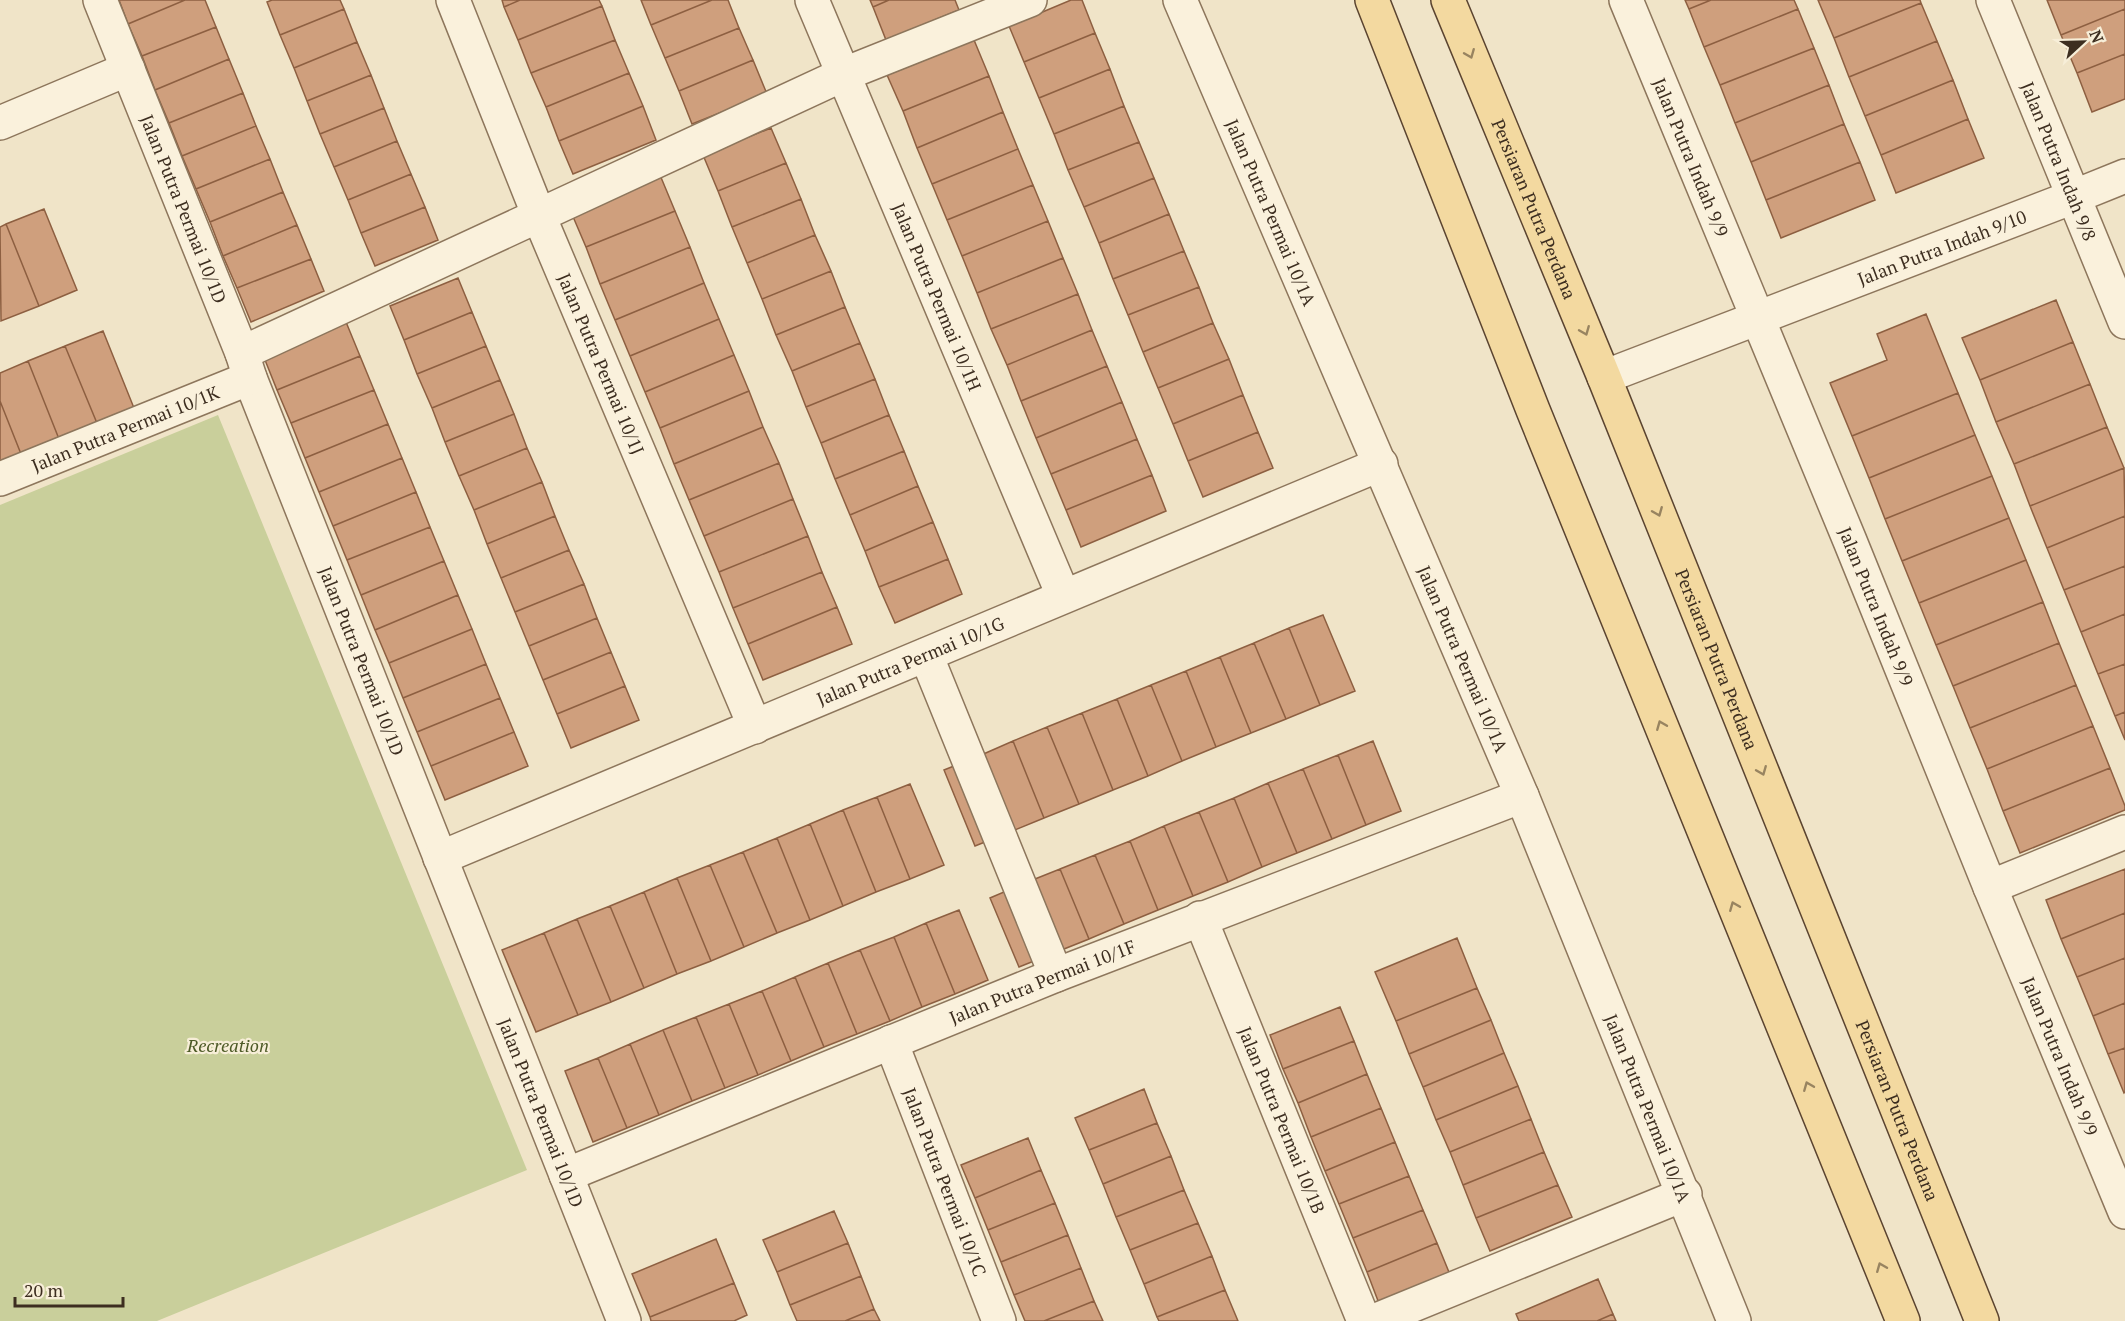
<svg xmlns="http://www.w3.org/2000/svg" width="2125" height="1321" font-family="'PT Serif',serif">
  <style>
    .green { fill: #c9cf9b }
    .building { fill: #cf9f7d; stroke: #8d5f41; stroke-width: 1.5 }
    .lines { fill: none; stroke-linecap: round; stroke-linejoin: round }
    .minor-casing { stroke: #8d765c; stroke-width: 36 }
    .major-casing { stroke: #5b4430; stroke-width: 36 }
    .minor { stroke: #faf1dc; stroke-width: 33 }
    .major { stroke: #f3d9a0; stroke-width: 33 }
    .oneway { stroke: #988460 }
    .labels { text-anchor: middle; dominant-baseline: central; stroke-width: 4.5; stroke-linejoin: round; paint-order: stroke }
    .street-label { font-size: 18px; fill: #3d2e20; stroke: #f7eed8 }
    .park-label { font-size: 18px; font-style: italic; fill: #4d5a26; stroke: #f7eed8 }
  </style>
  <rect width="100%" height="100%" fill="#f0e4c8"/>
  <path class="green" d="M218,415L527,1170L157,1321H0V505Z"/>
  <path class="building" d="M119,0H185L128,24Z
    M185,0H205L216,27L142,56L128,24Z
    M272,0H340L344,9L280,35L267,2Z
    M502,0H520L504,7Z
    M520,0H599L602,6L518,40L504,7Z
    M641,0H712L651,25Z
    M712,0H728L739,28L665,58L651,25Z
    M870,0H889L873,7Z
    M889,0H955L959,10L886,40L873,7Z
    M1071,0H1082L1095,33L1024,62L1009,26Z
    M1685,0H1711L1689,9Z
    M1711,0H1794L1798,9L1704,47L1689,9Z
    M1818,0H1920L1921,3L1834,38Z
    M2047,0H2125V9L2061,35Z
    M1921,3L1937,41L1849,77L1834,38Z
    M602,6L615,40L531,73L518,40Z
    M344,9L357,42L294,68L280,35Z
    M1798,9L1814,48L1720,85L1704,47Z
    M2125,9V54L2077,73L2061,35Z
    M216,27L229,59L155,90L142,56Z
    M739,28L753,60L679,91L665,58Z
    M1095,33L1110,69L1039,98L1024,62Z
    M615,40L629,73L546,107L531,73Z
    M974,40L989,76L903,111L887,75Z
    M1937,41L1953,80L1865,116L1849,77Z
    M357,42L371,75L307,101L294,68Z
    M1814,48L1829,85L1735,123L1720,85Z
    M2125,54V99L2092,112L2077,73Z
    M229,59L243,93L169,123L155,90Z
    M753,60L767,94L692,124L679,91Z
    M1110,69L1124,106L1054,134L1039,98Z
    M629,73L643,106L559,141L546,107Z
    M371,75L384,108L320,134L307,101Z
    M989,76L1003,112L917,148L903,111Z
    M1953,80L1968,119L1881,155L1865,116Z
    M1829,85L1844,124L1751,162L1735,123Z
    M243,93L256,126L182,156L169,123Z
    M643,106L656,140L573,174L559,141Z
    M1124,106L1139,142L1068,170L1054,134Z
    M384,108L397,141L334,167L320,134Z
    M1003,112L1018,149L932,184L917,148Z
    M1968,119L1984,158L1896,193L1881,155Z
    M1844,124L1860,162L1766,200L1751,162Z
    M256,126L270,159L196,189L182,156Z
    M771,128L786,163L718,191L703,155Z
    M397,141L411,174L348,200L334,167Z
    M1139,142L1154,178L1084,207L1068,170Z
    M1018,149L1033,185L947,220L932,184Z
    M270,159L283,192L210,222L196,189Z
    M1860,162L1875,200L1781,238L1766,200Z
    M786,163L801,199L732,227L718,191Z
    M411,174L425,207L361,233L348,200Z
    M660,175L675,211L586,247L571,212Z
    M1154,178L1169,214L1099,243L1084,207Z
    M1033,185L1048,221L962,256L947,220Z
    M283,192L297,225L223,256L210,222Z
    M801,199L815,235L747,263L732,227Z
    M425,207L438,240L375,266L361,233Z
    M44,209L77,290L39,306L6,224Z
    M675,211L690,247L600,284L586,247Z
    M1169,214L1184,251L1113,279L1099,243Z
    M1048,221L1063,258L977,293L962,256Z
    M6,224L39,306L1,321L0,227Z
    M297,225L311,259L237,288L223,256Z
    M815,235L831,271L762,299L747,263Z
    M690,247L704,283L615,320L600,284Z
    M1184,251L1199,287L1128,315L1113,279Z
    M1063,258L1078,294L991,329L977,293Z
    M311,259L324,291L251,322L237,288Z
    M831,271L845,307L776,335L762,299Z
    M458,278L472,312L404,340L390,306Z
    M704,283L719,319L630,356L615,320Z
    M1199,287L1213,323L1143,352L1128,315Z
    M1078,294L1092,330L1007,365L991,329Z
    M2056,300L2073,342L1980,380L1962,338Z
    M845,307L860,343L792,371L776,335Z
    M472,312L486,346L417,374L404,340Z
    M1926,314L1958,393L1852,436L1830,383L1887,360L1877,334Z
    M719,319L734,355L645,392L630,356Z
    M346,322L360,356L277,390L263,355Z
    M1213,323L1229,359L1158,388L1143,352Z
    M1092,330L1107,366L1021,401L1007,365Z
    M103,331L136,413L99,428L65,346Z
    M2073,342L2090,384L1996,422L1980,380Z
    M860,343L875,379L806,407L792,371Z
    M65,346L99,428L61,444L28,361Z
    M486,346L500,380L432,408L417,374Z
    M734,355L749,391L660,428L645,392Z
    M360,356L374,390L291,423L277,390Z
    M1229,359L1243,395L1173,424L1158,388Z
    M28,361L61,444L23,459L0,401V373Z
    M1107,366L1122,402L1036,438L1021,401Z
    M875,379L889,415L821,443L806,407Z
    M500,380L514,414L445,442L432,408Z
    M2090,384L2107,427L2014,464L1996,422Z
    M374,390L388,424L305,458L291,423Z
    M749,391L763,427L674,464L660,428Z
    M1958,393L1975,435L1869,478L1852,436Z
    M1243,395L1258,432L1188,461L1173,424Z
    M0,401L23,459L0,469Z
    M1122,402L1137,439L1051,474L1036,438Z
    M514,414L527,448L459,476L445,442Z
    M889,415L904,451L835,479L821,443Z
    M388,424L402,458L319,492L305,458Z
    M763,427L779,463L689,500L674,464Z
    M2107,427L2124,468L2030,506L2014,464Z
    M1258,432L1273,468L1203,497L1188,461Z
    M1975,435L1992,476L1885,519L1869,478Z
    M1137,439L1152,475L1066,510L1051,474Z
    M527,448L542,482L474,510L459,476Z
    M904,451L918,486L850,515L835,479Z
    M402,458L416,492L333,526L319,492Z
    M779,463L793,499L704,536L689,500Z
    M2124,468L2125,516L2047,548L2030,506Z
    M1152,475L1166,511L1081,547L1066,510Z
    M1992,476L2009,518L1902,561L1885,519Z
    M542,482L555,516L487,544L474,510Z
    M918,486L933,522L865,551L850,515Z
    M416,492L430,527L347,560L333,526Z
    M793,499L808,536L719,572L704,536Z
    M555,516L569,550L501,578L487,544Z
    M2125,516V566L2064,590L2047,548Z
    M2009,518L2026,560L1919,603L1902,561Z
    M933,522L948,559L879,587L865,551Z
    M430,527L444,561L361,595L347,560Z
    M808,536L822,572L733,608L719,572Z
    M569,550L584,584L515,612L501,578Z
    M948,559L962,594L895,623L879,587Z
    M2026,560L2043,602L1936,645L1919,603Z
    M444,561L458,595L375,630L361,595Z
    M2125,566V614L2081,632L2064,590Z
    M822,572L837,607L748,644L733,608Z
    M584,584L597,618L529,646L515,612Z
    M458,595L472,629L389,663L375,630Z
    M2043,602L2059,643L1953,686L1936,645Z
    M837,607L852,644L763,680L748,644Z
    M2125,614V664L2098,674L2081,632Z
    M1323,615L1355,691L1320,705L1289,628Z
    M597,618L611,652L543,680L529,646Z
    M1289,628L1320,705L1286,719L1254,643Z
    M472,629L486,664L403,698L389,663Z
    M1254,643L1286,719L1251,733L1220,657Z
    M2059,643L2076,685L1970,728L1953,686Z
    M611,652L625,686L557,714L543,680Z
    M1220,657L1251,733L1216,747L1186,671Z
    M486,664L500,698L417,732L403,698Z
    M2125,664V712L2115,716L2098,674Z
    M1186,671L1216,747L1182,761L1151,685Z
    M1151,685L1182,761L1148,776L1117,699Z
    M2076,685L2093,726L1987,769L1970,728Z
    M625,686L639,720L571,748L557,714Z
    M500,698L514,732L431,766L417,732Z
    M1117,699L1148,776L1113,790L1082,713Z
    M2125,712V740L2115,716Z
    M1082,713L1113,790L1079,804L1047,727Z
    M2093,726L2110,768L2003,811L1987,769Z
    M1047,727L1079,804L1044,818L1013,741Z
    M514,732L528,766L445,800L431,766Z
    M1013,741L1044,818L1010,832L979,756Z
    M1373,741L1401,811L1366,825L1338,755Z
    M1338,755L1366,825L1332,839L1303,769Z
    M979,756L1010,832L975,846L944,770Z
    M2110,768L2125,806V810L2020,853L2003,811Z
    M1303,769L1332,839L1297,853L1268,783Z
    M1268,783L1297,853L1262,867L1234,798Z
    M910,784L944,865L910,879L877,797Z
    M877,797L910,879L876,892L843,810Z
    M1234,798L1262,867L1228,882L1199,812Z
    M843,810L876,892L843,906L810,824Z
    M1199,812L1228,882L1193,896L1164,826Z
    M810,824L843,906L810,920L777,838Z
    M1164,826L1193,896L1158,910L1130,841Z
    M777,838L810,920L777,933L743,852Z
    M1130,841L1158,910L1124,924L1095,855Z
    M743,852L777,933L744,947L710,865Z
    M1095,855L1124,924L1089,939L1060,869Z
    M710,865L744,947L711,961L677,878Z
    M1060,869L1089,939L1054,953L1025,883Z
    M2125,869V913L2061,939L2046,900Z
    M677,878L711,961L677,974L644,892Z
    M1025,883L1054,953L1019,967L990,898Z
    M644,892L677,974L644,988L610,906Z
    M610,906L644,988L611,1002L577,919Z
    M959,910L988,980L955,994L926,923Z
    M2125,913V958L2077,977L2061,939Z
    M577,919L611,1002L578,1015L544,933Z
    M926,923L955,994L922,1007L894,937Z
    M544,933L578,1015L536,1032L502,950Z
    M894,937L922,1007L890,1021L860,950Z
    M1457,938L1477,988L1396,1021L1375,972Z
    M860,950L890,1021L857,1034L828,963Z
    M2125,958V1003L2093,1016L2077,977Z
    M828,963L857,1034L824,1047L795,977Z
    M795,977L824,1047L791,1061L762,991Z
    M1477,988L1491,1020L1409,1054L1396,1021Z
    M762,991L791,1061L758,1075L729,1004Z
    M2125,1003V1048L2108,1054L2093,1016Z
    M729,1004L758,1075L725,1088L696,1017Z
    M1340,1007L1354,1041L1283,1069L1270,1035Z
    M696,1017L725,1088L692,1101L663,1030Z
    M1491,1020L1504,1053L1423,1087L1409,1054Z
    M663,1030L692,1101L659,1115L630,1044Z
    M1354,1041L1367,1074L1298,1103L1283,1069Z
    M630,1044L659,1115L627,1128L598,1058Z
    M2125,1048V1092L2124,1093L2108,1054Z
    M1504,1053L1518,1086L1436,1120L1423,1087Z
    M598,1058L627,1128L593,1142L565,1071Z
    M1367,1074L1381,1108L1311,1137L1298,1103Z
    M1518,1086L1531,1119L1450,1152L1436,1120Z
    M1144,1089L1157,1123L1089,1150L1075,1118Z
    M1381,1108L1395,1142L1325,1171L1311,1137Z
    M1531,1119L1544,1152L1463,1185L1450,1152Z
    M1157,1123L1171,1156L1103,1184L1089,1150Z
    M1028,1138L1041,1170L975,1198L961,1165Z
    M1395,1142L1409,1176L1339,1204L1325,1171Z
    M1544,1152L1558,1185L1476,1218L1463,1185Z
    M1171,1156L1184,1190L1116,1217L1103,1184Z
    M1041,1170L1055,1203L988,1230L975,1198Z
    M1409,1176L1423,1210L1353,1238L1339,1204Z
    M1558,1185L1572,1217L1490,1251L1476,1218Z
    M1184,1190L1198,1223L1130,1250L1116,1217Z
    M1055,1203L1068,1235L1001,1262L988,1230Z
    M1423,1210L1437,1243L1367,1272L1353,1238Z
    M834,1211L848,1243L777,1272L763,1240Z
    M1198,1223L1212,1256L1144,1284L1130,1250Z
    M1068,1235L1081,1268L1014,1295L1001,1262Z
    M716,1239L734,1283L650,1317L632,1274Z
    M848,1243L861,1276L790,1305L777,1272Z
    M1437,1243L1451,1277L1380,1306L1367,1272Z
    M1212,1256L1225,1290L1157,1317L1144,1284Z
    M1081,1268L1094,1301L1044,1321H1025L1014,1295Z
    M861,1276L874,1309L845,1321H797L790,1305Z
    M1598,1279L1613,1314L1597,1321H1519L1516,1314Z
    M734,1283L747,1315L734,1321H651L650,1317Z
    M1225,1290L1238,1321H1159L1157,1317Z
    M1094,1301L1103,1321H1044Z
    M874,1309L880,1321H845Z
    M1613,1314L1616,1321H1597Z"/>
  <g class="lines">
    <defs>
      <g id="minor">
        <path id="s1" d="M100,0L242,353L250,378L624,1321"/>
        <path id="s2" d="M453,0L539,216L755,727"/>
        <path id="s3" d="M812,0L1063,595"/>
        <path id="s4" d="M1180,0L1522,796L1734,1321"/>
        <path id="s5" d="M1626,0L1850,541L1990,887L2125,1212"/>
        <path id="s6" d="M1993,0L2125,322"/>
        <path d="M0,123L128,69"/>
        <path d="M242,353L842,75L1030,0"/>
        <path id="s7" d="M1604,377L2073,197L2125,176"/>
        <path id="s8" d="M0,479L250,378"/>
        <path d="M926,655L1056,975"/>
        <path id="s9" d="M440,858C754,727 1067,594 1381,464"/>
        <path d="M1990,887L2125,832"/>
        <path id="s10" d="M1200,918L1364,1321"/>
        <path id="s11" d="M891,1042L999,1321"/>
        <path id="s12" d="M566,1175L1056,975L1522,796"/>
        <path d="M1374,1321L1685,1194"/>
      </g>
      <g id="major">
        <path d="M1372,0L1533,410L1903,1321"/>
        <path id="s13" d="M1448,0L1604,377L1982,1321"/>
      </g>
    </defs>
    <use href="#minor" class="minor-casing"/>
    <use href="#major" class="major-casing"/>
    <use href="#minor" class="minor"/>
    <use href="#major" class="major"/>
  </g>
  <defs><path id="oneway-chevron" d="M-2-3.5L2.5 0L-2 3.5" fill="none" stroke-width="1.6" stroke-linecap="round" stroke-linejoin="round" transform="scale(1.5)"/></defs>
  <g class="oneway">
    <use href="#oneway-chevron" transform="translate(1470 54) rotate(68)"/>
    <use href="#oneway-chevron" transform="translate(1585 331) rotate(68)"/>
    <use href="#oneway-chevron" transform="translate(1658 512) rotate(68)"/>
    <use href="#oneway-chevron" transform="translate(1661 725) rotate(-112)"/>
    <use href="#oneway-chevron" transform="translate(1762 771) rotate(68)"/>
    <use href="#oneway-chevron" transform="translate(1734 906) rotate(-112)"/>
    <use href="#oneway-chevron" transform="translate(1808 1086) rotate(-112)"/>
    <use href="#oneway-chevron" transform="translate(1881 1267) rotate(-112)"/>
  </g>
  <g class="labels">
    <g class="street-label">
      <text stroke="none"><textPath href="#s5" startOffset="170">Jalan Putra Indah 9/9</textPath></text>
      <text stroke="none"><textPath href="#s6" startOffset="174">Jalan Putra Indah 9/8</textPath></text>
      <text stroke="none"><textPath href="#s1" startOffset="225">Jalan Putra Permai 10/1D</textPath></text>
      <text stroke="none"><textPath href="#s13" startOffset="226">Persiaran Putra Perdana</textPath></text>
      <text stroke="none"><textPath href="#s4" startOffset="231">Jalan Putra Permai 10/1A</textPath></text>
      <text stroke="none"><textPath href="#s7" startOffset="362">Jalan Putra Indah 9/10</textPath></text>
      <text stroke="none"><textPath href="#s3" startOffset="322">Jalan Putra Permai 10/1H</textPath></text>
      <text stroke="none"><textPath href="#s2" startOffset="393">Jalan Putra Permai 10/1J</textPath></text>
      <text stroke="none"><textPath href="#s8" startOffset="135">Jalan Putra Permai 10/1K</textPath></text>
      <text stroke="none"><textPath href="#s5" startOffset="656">Jalan Putra Indah 9/9</textPath></text>
      <text stroke="none"><textPath href="#s4" startOffset="717">Jalan Putra Permai 10/1A</textPath></text>
      <text stroke="none"><textPath href="#s13" startOffset="712">Persiaran Putra Perdana</textPath></text>
      <text stroke="none"><textPath href="#s1" startOffset="711">Jalan Putra Permai 10/1D</textPath></text>
      <text stroke="none"><textPath href="#s9" startOffset="510">Jalan Putra Permai 10/1G</textPath></text>
      <text stroke="none"><textPath href="#s12" startOffset="514">Jalan Putra Permai 10/1F</textPath></text>
      <text stroke="none"><textPath href="#s5" startOffset="1142">Jalan Putra Indah 9/9</textPath></text>
      <text stroke="none"><textPath href="#s4" startOffset="1203">Jalan Putra Permai 10/1A</textPath></text>
      <text stroke="none"><textPath href="#s13" startOffset="1198">Persiaran Putra Perdana</textPath></text>
      <text stroke="none"><textPath href="#s1" startOffset="1197">Jalan Putra Permai 10/1D</textPath></text>
      <text stroke="none"><textPath href="#s10" startOffset="218">Jalan Putra Permai 10/1B</textPath></text>
      <text stroke="none"><textPath href="#s11" startOffset="150">Jalan Putra Permai 10/1C</textPath></text>
    </g>
    <g class="park-label">
      <text x="228" y="1045">Recreation</text>
    </g>
  </g>
  <g transform="translate(2083 42) rotate(68)" stroke="#f7eed8" stroke-width="4.5" paint-order="stroke">
  <path d="M0-4.5L10 22L0 15L-10 22Z" fill="#3d2e20"/>
  <text y="-9" font-size="16" font-weight="bold" text-anchor="middle" fill="#3d2e20">N</text>
  </g>
  <path d="M15 1297v9h108v-9" fill="none" stroke="#3d2e20" stroke-width="3"/>
  <text x="24" y="1297" font-size="18" fill="#3d2e20" stroke="#f7eed8" stroke-width="4.5" paint-order="stroke">20 m</text>
</svg>
